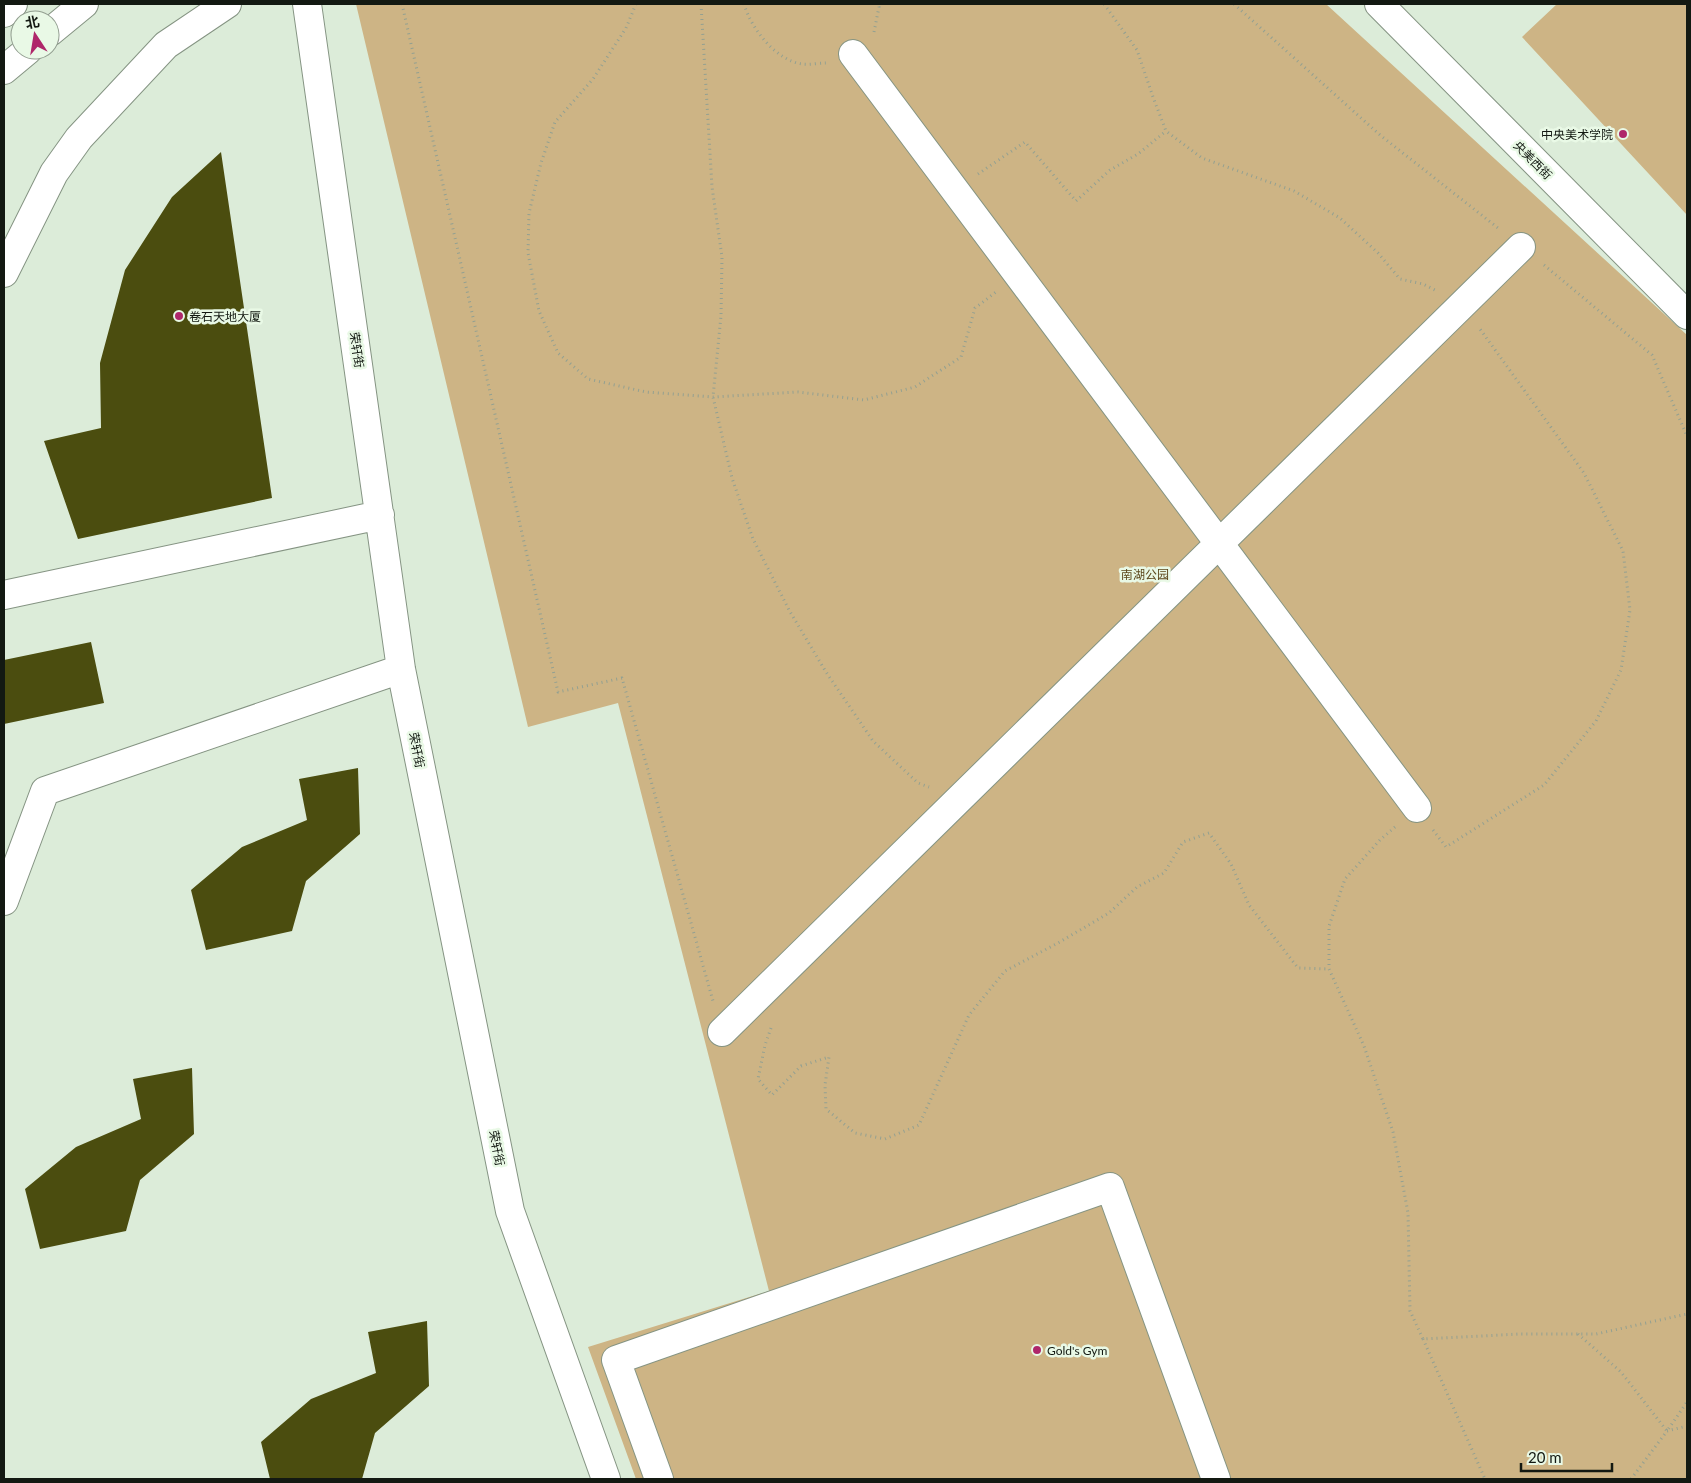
<svg xmlns="http://www.w3.org/2000/svg" width="1691" height="1483" font-family="Lato,'Noto Sans SC',sans-serif">
  <style>
    .green { fill: #cdb485 }
    .building { fill: #4b4d0f }
    .lines { fill: none; stroke-linecap: round; stroke-linejoin: round }
    .minor-casing { stroke: #859483; stroke-width: 30 }
    .major-casing { stroke: #859483; stroke-width: 30 }
    .path { stroke: #93a091; stroke-width: 3; stroke-dasharray: 1 4; stroke-linecap: butt }
    .minor { stroke: #fff; stroke-width: 28 }
    .major { stroke: #fff; stroke-width: 28 }
    .poi-dot { fill: #af276a; stroke: #e9f9e6; stroke-width: 2 }
    .labels { text-anchor: middle; dominant-baseline: central; stroke-width: 5; stroke-linejoin: round; paint-order: stroke }
    .poi-label { font-size: 12px; fill: #131912; stroke: #e9f9e6; text-anchor: start }
    .street-label { font-size: 12px; fill: #131912; stroke: #e9f9e6 }
    .park-label { font-size: 12px; fill: #5c471b; stroke: #e9f9e6 }
  </style>
  <rect width="100%" height="100%" fill="#dcecd9"/>
  <path class="green" d="M356,4H1326L1687,335V1479H636L588,1347L769,1291L618,703L528,727Z
    M1557,4H1687V215L1522,37Z"/>
  <path class="building" d="M221,152L272,498L78,539L44,441L101,428L100,363L125,270L172,197Z
    M91,642L104,703L4,724V660Z
    M358,768L360,834L306,881L292,931L206,950L191,890L242,847L307,820L299,779Z
    M192,1068L194,1134L140,1180L126,1231L40,1249L25,1189L76,1147L141,1119L133,1079Z
    M427,1321L429,1386L375,1433L362,1479H270L261,1442L311,1399L376,1373L368,1332Z"/>
  <g class="lines">
    <defs>
      <path id="minor" d="M307,4L401,669L510,1211L606,1479
        M1379,4L1687,315
        M50,32L84,4
        M853,54L1417,808
        M4,70L28,50
        M4,273L54,173L79,138L166,45L227,4
        M4,595L380,515
        M4,901L45,791L401,669
        M722,1032L1521,247
        M659,1479L616,1360L1110,1187L1216,1479"/>
      <path id="major" d="M4,13L13,4"/>
    </defs>
    <use href="#minor" class="minor-casing"/>
    <use href="#major" class="major-casing"/>
    <path class="path" d="M402,4L558,692L622,678L713,1001
      M636,4L626,28L593,79L555,122L541,163L529,213L528,253L539,311L558,353L588,379L646,392L713,397L798,392L864,400L915,387L961,357L975,308L996,292
      M701,4L712,187L722,257L721,316L713,397L732,478L753,539L789,610L826,672L873,741L918,783L929,787
      M744,4C751,28 775,60 802,64C809,65 819,63 826,63
      M1104,4L1137,50L1153,97L1166,131L1202,158L1294,191L1340,218L1378,253L1400,279L1423,284L1435,290
      M1234,4L1380,135L1498,228
      M874,32L879,7L878,4
      M978,174L1025,142L1076,201L1110,170L1138,154L1166,131
      M1544,265L1652,355L1687,436
      M1395,827L1380,840L1345,879L1329,926V969L1364,1046L1393,1132L1408,1213L1410,1311L1423,1339L1519,1334H1596L1687,1314
      M1433,830L1446,847L1544,785L1596,721L1621,670L1630,610L1623,551L1584,473L1480,329
      M771,1028L765,1045L758,1079L772,1095L801,1066L829,1057L825,1085L826,1109L855,1133L885,1139L919,1125L969,1015L1005,971L1058,943L1109,913L1137,887L1164,873L1183,842L1209,833L1231,864L1249,905L1298,968L1329,969
      M1578,1334L1621,1372L1667,1431L1687,1402
      M1423,1339L1485,1479
      M1631,1479L1667,1431L1687,1426"/>
    <use href="#minor" class="minor"/>
    <use href="#major" class="major"/>
  </g>
  <g class="poi-dot">
    <circle cx="1623" cy="134" r="5"/>
    <circle cx="179" cy="316" r="5"/>
    <circle cx="1037" cy="1350" r="5"/>
  </g>
  <g class="labels">
    <g class="poi-label">
      <text x="1613" y="134" text-anchor="end">中央美术学院</text>
      <text x="189" y="316">卷石天地大厦</text>
      <text x="1047" y="1350">Gold's Gym</text>
    </g>
    <g class="street-label">
      <text transform="translate(1533 160) rotate(45)">央美西街</text>
      <text transform="translate(357 350) rotate(82)">荣轩街</text>
      <text transform="translate(417 750) rotate(79)">荣轩街</text>
      <text transform="translate(497 1148) rotate(79)">荣轩街</text>
    </g>
    <g class="park-label">
      <text x="1145" y="574">南湖公园</text>
    </g>
  </g>
  <rect width="1691" height="1483" fill="none" stroke="#131912" stroke-width="10"/>
  <g transform="translate(35 35) rotate(348)"><circle r="24" fill="#e9f9e6" stroke="#939f91"/>
  <path d="M0-4L9 19L0 12L-9 19Z" fill="#af276a"/>
  <text y="-8" font-size="14" font-weight="bold" text-anchor="middle" fill="#131912">北</text>
  </g>
  <path d="M1521 1463v8h91v-8" fill="none" stroke="#131912" stroke-width="2.5"/>
  <text x="1528" y="1463" font-size="15" fill="#131912" stroke="#e9f9e6" stroke-width="4" paint-order="stroke">20 m</text>
</svg>
